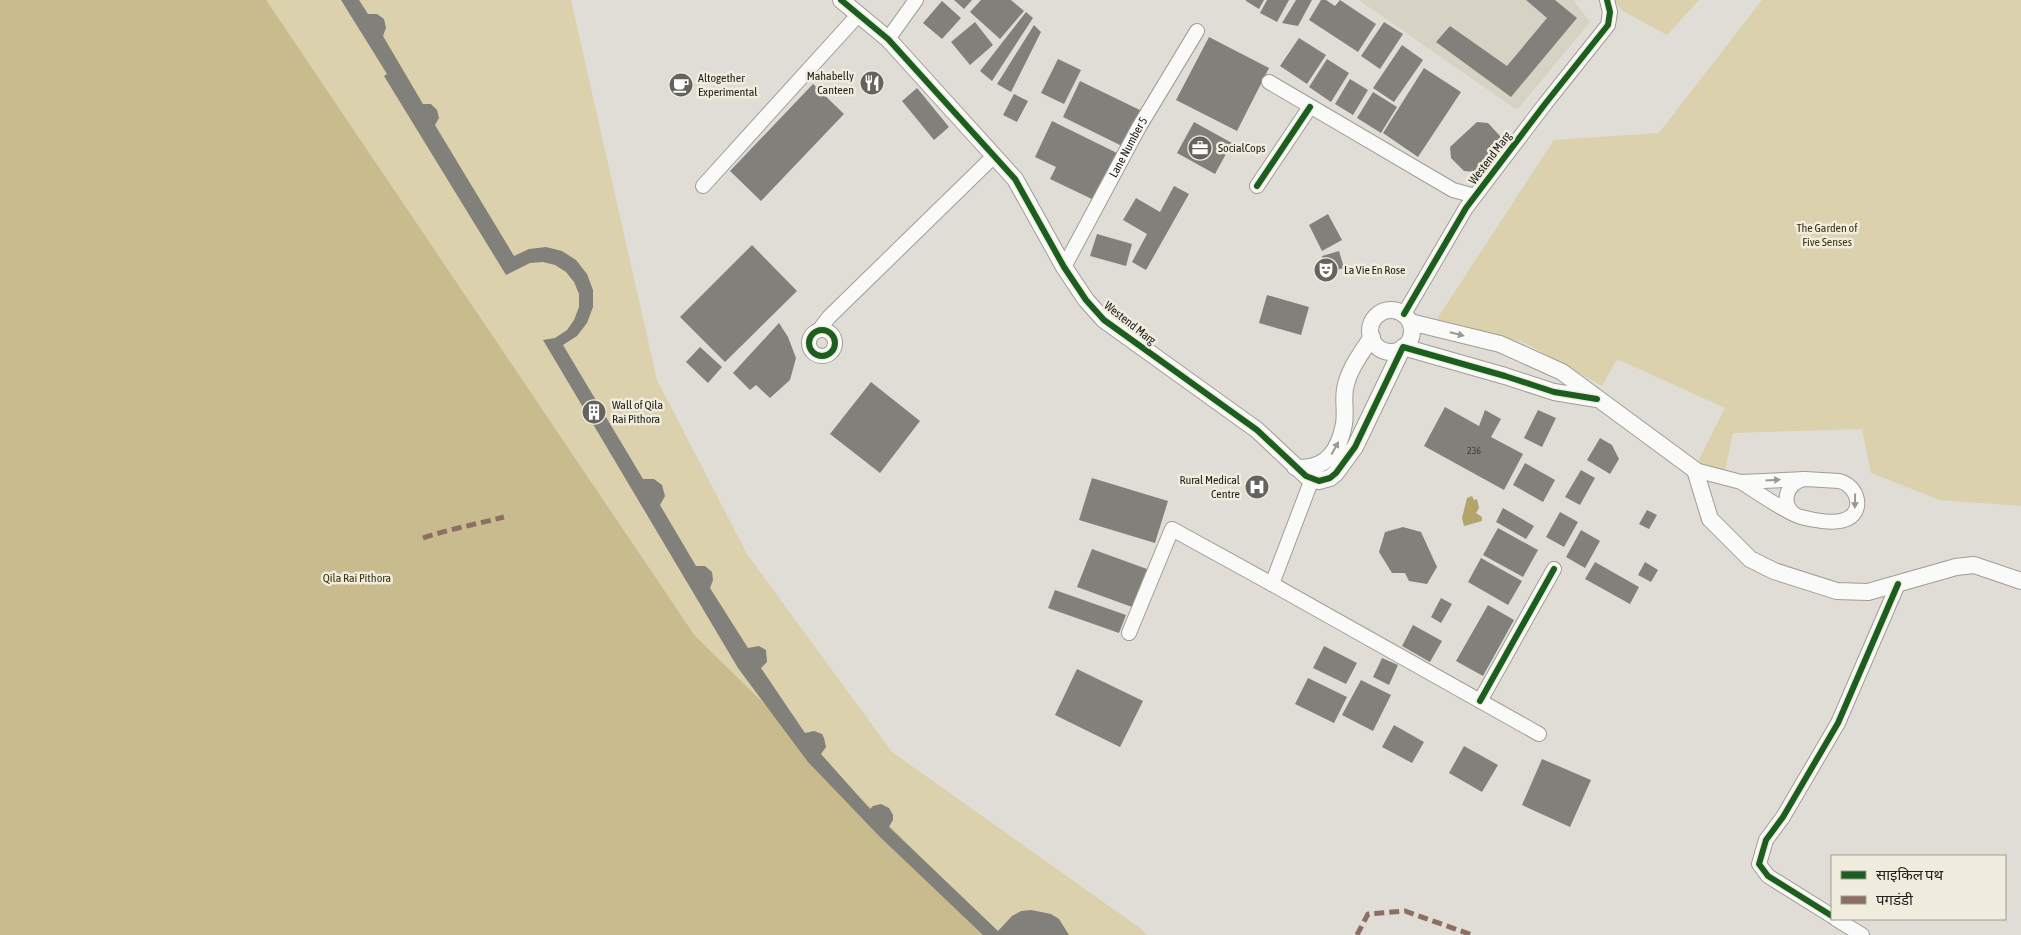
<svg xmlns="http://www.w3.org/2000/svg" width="2021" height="935" font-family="'Asap Condensed','Noto Sans Devanagari',sans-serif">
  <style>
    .built { fill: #d6d3c4 }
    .green { fill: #dbd1ac }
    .forest { fill: #c8bc8e }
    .water { fill: #b2a46a }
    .building { fill: #82807b }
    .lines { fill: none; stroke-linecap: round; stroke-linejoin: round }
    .minor-casing { stroke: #9f9d97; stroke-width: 16 }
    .tertiary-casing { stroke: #9f9d97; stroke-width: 18 }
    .minor { stroke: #fafaf9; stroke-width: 14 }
    .tertiary { stroke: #fafaf9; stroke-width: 16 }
    .quiet { stroke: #8d6e63; stroke-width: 5; stroke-dasharray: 10 5; stroke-linecap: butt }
    .cycleway-casing { stroke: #f0eddf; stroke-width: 9 }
    .cycleway { stroke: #1b5e20; stroke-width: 6 }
    .oneway { fill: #9a9996 }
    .labels { text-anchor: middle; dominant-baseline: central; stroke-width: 5; stroke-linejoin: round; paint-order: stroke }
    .number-label { font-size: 10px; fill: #3c3a34 }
    .poi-label { font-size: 12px; fill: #24221d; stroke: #f0eddf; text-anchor: start }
    .street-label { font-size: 12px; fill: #24221d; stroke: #f0eddf }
    .park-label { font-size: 12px; fill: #3c3311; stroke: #f0eddf }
  </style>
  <rect width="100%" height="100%" fill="#dfddd6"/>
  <path class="built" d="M1359,0H1573L1590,22L1517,110Z"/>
  <path class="green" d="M0,0H571L657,380L747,554L892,752L1140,928L1147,935H0Z
    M1613,0H1699L1667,35L1623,11Z
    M1762,0H2021V506L1940,500L1871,473L1862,429L1733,433L1725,471L1697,463L1725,408L1617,359L1602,386L1525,343L1437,319L1554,140L1659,133Z"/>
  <path class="forest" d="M0,0H266L695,636L1001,935H0Z"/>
  <path class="water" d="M1472,496L1474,500L1477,499L1479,508L1476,513L1482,517V521L1464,526L1462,518L1467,498Z"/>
  <path class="building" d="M341,0H359L368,14H377L384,19L386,28L383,36L423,104H431L437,110L439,118L435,125L514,256L529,249L546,247L562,251L576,260L587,274L593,290V307L587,323L577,336L563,345L643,479H654L662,485L665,496L660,505L696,566H705L712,572L713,580L710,588L748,648L759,646L766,650L767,662L761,668L805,733L814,731L822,734L824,738L826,747L821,754L870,809L873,806L881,804L889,808L893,815V820L889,827L998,931L1012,916L1021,911L1031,910L1051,914L1059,919L1069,935H983L880,837L808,762L738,668L543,340L555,338L567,330L574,320L579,307V294L574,282L566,272L555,265L543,262L530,263L506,275L384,76L387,74Z
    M954,0H972L964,9Z
    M981,0H1011L1024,11L1000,39L970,12Z
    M1246,0H1264L1259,9L1246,1Z
    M1267,0H1289L1277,22L1260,13Z
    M1296,0H1312L1298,26L1282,23Z
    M1321,0H1326L1335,6L1340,0L1376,24L1358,52L1309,20Z
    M1526,0H1555L1577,18L1511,97L1436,42L1450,26L1507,66L1547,18Z
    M942,1L961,18L942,39L923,23Z
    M1026,12L1033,18L992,81L980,71Z
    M975,22L993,45L970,65L951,42Z
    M1384,22L1403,34L1380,69L1361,56Z
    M1034,25L1041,32L1011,92L997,84Z
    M1209,37L1269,68L1237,131L1176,100Z
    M1299,38L1326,55L1307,84L1280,66Z
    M1402,45L1423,60L1394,102L1373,88Z
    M1058,59L1081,70L1064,104L1041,93Z
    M1327,59L1349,73L1331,102L1309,87Z
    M1424,68L1461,92L1418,157L1383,133Z
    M1350,79L1368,90L1353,115L1335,104Z
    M1080,81L1144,112L1126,148L1063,117Z
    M813,84L844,114L761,201L730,171Z
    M917,88L949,127L934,140L902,101Z
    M1373,92L1397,107L1381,133L1357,118Z
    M1014,94L1028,101L1017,122L1003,115Z
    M1052,121L1117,153L1094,200L1050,179L1056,167L1035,157Z
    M1194,122L1232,143L1215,174L1177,153Z
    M1477,122L1488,123L1500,136L1501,148L1475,172L1464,171L1451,158L1450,147Z
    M1174,186L1189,194L1146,270L1132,262L1147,234L1123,220L1136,198L1160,212Z
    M1328,214L1342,240L1322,251L1309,225Z
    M1097,234L1132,244L1126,266L1090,256Z
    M752,245L797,291L725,362L680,317Z
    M1339,251L1344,268L1326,273L1322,256Z
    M1267,295L1309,307L1301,335L1259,323Z
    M779,323L788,337L796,358L790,380L770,398L756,385L750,390L733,373Z
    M700,347L722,367L708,383L686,362Z
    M871,382L920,421L880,473L830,434Z
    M1445,407L1479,426L1485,410L1501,419L1491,437L1523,454L1504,490L1424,446Z
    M1538,410L1556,418L1542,447L1524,438Z
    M1600,438L1612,445L1619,459L1610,474L1587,460Z
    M1525,463L1555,480L1543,502L1513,485Z
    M1581,470L1595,478L1580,505L1565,497Z
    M1092,478L1168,501L1155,543L1079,520Z
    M1503,508L1534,526L1526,539L1496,522Z
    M1647,510L1657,515L1649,529L1639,524Z
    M1560,512L1578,522L1564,547L1546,537Z
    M1403,527L1421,532L1437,567L1427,584L1409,581L1405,573H1392L1379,552L1385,532Z
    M1498,528L1538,550L1523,577L1483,555Z
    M1581,530L1600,541L1585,568L1566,557Z
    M1092,549L1147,569L1132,607L1077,587Z
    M1481,558L1522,581L1508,605L1468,582Z
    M1595,562L1639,587L1630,604L1585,579Z
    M1645,562L1658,570L1651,582L1638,575Z
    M1055,590L1126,615L1119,633L1048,608Z
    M1441,598L1452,604L1441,623L1431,617Z
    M1488,605L1514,620L1483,676L1456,661Z
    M1413,625L1442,641L1430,662L1402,646Z
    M1324,646L1357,663L1346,684L1313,668Z
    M1382,658L1398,665L1389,685L1373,677Z
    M1077,669L1143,701L1120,747L1055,715Z
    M1308,678L1347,697L1334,723L1295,704Z
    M1361,680L1391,695L1373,731L1342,715Z
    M1394,725L1424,742L1412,763L1382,747Z
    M1464,746L1498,765L1482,792L1449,773Z
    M1542,759L1591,780L1570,827L1522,805Z"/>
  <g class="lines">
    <defs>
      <g id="minor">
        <path d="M888,39L916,0"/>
        <path d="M1269,82L1453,190L1475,196"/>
        <path d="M703,186L859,14"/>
        <path d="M1257,186L1310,107"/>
        <path id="s1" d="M1064,267L1139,127L1197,31"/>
        <path d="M1404,314L1466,208L1545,104L1608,25L1610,12L1607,0"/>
        <path d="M820,329L829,317L994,156"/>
        <circle cx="822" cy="343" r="13"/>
        <path d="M1695,470L1741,482L1805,479L1839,481C1858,485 1866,513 1844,520C1833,524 1812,520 1801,517C1788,514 1754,490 1741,482"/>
        <path d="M1312,479L1272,584L1539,734"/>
        <path d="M1794,514C1780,502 1787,484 1803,479"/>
        <path d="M1129,633L1172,529L1272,584"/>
        <path d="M1480,701L1554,569"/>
        <path d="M1832,916L1768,876L1759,864L1766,840L1783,817L1838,723L1898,584"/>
        <path d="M1836,919L1862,935"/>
      </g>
      <path id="tertiary" d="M841,0L888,39L1015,179L1064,267L1086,300L1104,320L1257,430L1306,476L1319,481L1330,478L1336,473L1355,447L1403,347L1505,376L1554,392L1597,399
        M1370 331a21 21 0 1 1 42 0a21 21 0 1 1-42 0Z
        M1410,322L1500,344L1562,372L1695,470L1710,519L1750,559L1774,571L1837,591L1868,592L1956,567L1974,565L2021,581
        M1295,467C1325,472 1339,451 1344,424C1346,412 1343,400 1345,389C1348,370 1362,352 1372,337"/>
    </defs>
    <use href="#minor" class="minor-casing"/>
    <use href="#tertiary" class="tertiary-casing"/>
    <use href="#minor" class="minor"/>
    <use href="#tertiary" class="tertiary"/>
    <path class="quiet" d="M423,538C450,529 477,524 504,517
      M1357,935L1368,914L1405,911L1472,935"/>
    <defs>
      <path id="cycleway" d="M841,0L888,39L1015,179L1064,267L1086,300L1104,320L1257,430L1306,476L1319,481L1330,478L1336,473L1355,447L1403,347L1505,376L1554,392L1597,399
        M1257,186L1310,107
        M1404,314L1466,208L1545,104L1608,25L1610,12L1607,0
        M809 343a13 13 0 1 1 26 0a13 13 0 1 1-26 0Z
        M1480,701L1554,569
        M1832,916L1768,876L1759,864L1766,840L1783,817L1838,723L1898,584"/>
    </defs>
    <use href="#cycleway" class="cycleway-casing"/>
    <use href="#cycleway" class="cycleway"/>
  </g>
  <defs><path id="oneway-solid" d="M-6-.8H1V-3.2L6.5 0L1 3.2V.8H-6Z" transform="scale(1.25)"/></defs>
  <g class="oneway">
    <use href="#oneway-solid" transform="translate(1457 334) rotate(14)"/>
    <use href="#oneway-solid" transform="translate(1335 448) rotate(-61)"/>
    <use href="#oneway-solid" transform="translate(1773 480) rotate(-3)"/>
    <use href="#oneway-solid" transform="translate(1855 501) rotate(91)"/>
  </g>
  <defs>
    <symbol id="restaurant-disc" viewBox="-11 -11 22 22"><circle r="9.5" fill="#65635e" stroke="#f0eddf"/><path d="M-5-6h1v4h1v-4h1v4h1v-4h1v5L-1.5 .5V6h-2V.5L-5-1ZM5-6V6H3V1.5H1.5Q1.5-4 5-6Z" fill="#fff"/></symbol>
    <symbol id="cafe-disc" viewBox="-11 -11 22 22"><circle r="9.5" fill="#65635e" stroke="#f0eddf"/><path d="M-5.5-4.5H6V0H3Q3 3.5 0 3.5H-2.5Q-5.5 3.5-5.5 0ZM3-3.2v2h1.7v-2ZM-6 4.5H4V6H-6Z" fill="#fff"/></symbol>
    <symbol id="office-disc" viewBox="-11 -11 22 22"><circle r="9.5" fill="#65635e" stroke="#f0eddf"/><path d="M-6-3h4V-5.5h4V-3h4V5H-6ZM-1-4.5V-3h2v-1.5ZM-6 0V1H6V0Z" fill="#fff"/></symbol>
    <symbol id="theatre-disc" viewBox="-11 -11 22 22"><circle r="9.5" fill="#65635e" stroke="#f0eddf"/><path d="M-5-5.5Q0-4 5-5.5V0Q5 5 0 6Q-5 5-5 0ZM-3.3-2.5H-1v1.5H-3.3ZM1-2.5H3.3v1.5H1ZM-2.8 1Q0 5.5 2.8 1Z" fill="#fff"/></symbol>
    <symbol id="building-disc" viewBox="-11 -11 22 22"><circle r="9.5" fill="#65635e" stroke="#f0eddf"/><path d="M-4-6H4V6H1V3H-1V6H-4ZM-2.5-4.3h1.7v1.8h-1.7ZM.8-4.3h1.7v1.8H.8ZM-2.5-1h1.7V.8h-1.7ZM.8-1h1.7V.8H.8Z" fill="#fff"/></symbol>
    <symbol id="hospital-disc" viewBox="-11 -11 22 22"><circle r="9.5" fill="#65635e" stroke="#f0eddf"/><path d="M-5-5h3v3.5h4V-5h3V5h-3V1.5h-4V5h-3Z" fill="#fff"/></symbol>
  </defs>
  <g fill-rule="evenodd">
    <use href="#restaurant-disc" x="858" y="69" width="28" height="28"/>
    <use href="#cafe-disc" x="667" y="71" width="28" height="28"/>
    <use href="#office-disc" x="1186" y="134" width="28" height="28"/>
    <use href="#theatre-disc" x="1312" y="256" width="28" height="28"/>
    <use href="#building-disc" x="580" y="398" width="28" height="28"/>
    <use href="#hospital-disc" x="1243" y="473" width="28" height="28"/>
  </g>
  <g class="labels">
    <g class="number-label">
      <text x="1474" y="450">236</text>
    </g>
    <g class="poi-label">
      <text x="854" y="76" text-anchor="end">Mahabelly<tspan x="854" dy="14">Canteen</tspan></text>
      <text x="698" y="78">Altogether<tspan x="698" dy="14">Experimental</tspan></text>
      <text x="1218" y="148">SocialCops</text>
      <text x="1344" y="270">La Vie En Rose</text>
      <text x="612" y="405">Wall of Qila<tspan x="612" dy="14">Rai Pithora</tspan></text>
      <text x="1240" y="480" text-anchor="end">Rural Medical<tspan x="1240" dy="14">Centre</tspan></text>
    </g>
    <g class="street-label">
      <text stroke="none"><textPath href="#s1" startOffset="136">Lane Number 5</textPath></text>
      <text transform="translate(1490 158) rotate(-53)">Westend Marg</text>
      <text transform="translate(1130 323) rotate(38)">Westend Marg</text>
    </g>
    <g class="park-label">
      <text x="1827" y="228">The Garden of<tspan x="1827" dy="14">Five Senses</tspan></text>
      <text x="357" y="578">Qila Rai Pithora</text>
    </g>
  </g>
  <rect x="1831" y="855" width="175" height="65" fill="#f0eddf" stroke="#9e9c91"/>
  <rect x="1841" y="871" width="25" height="8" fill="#1b5e20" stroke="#9e9c91"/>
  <text x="1876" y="880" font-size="15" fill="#24221d">साइकिल पथ</text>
  <rect x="1841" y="896" width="25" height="8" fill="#8d6e63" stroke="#9e9c91"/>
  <text x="1876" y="905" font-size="15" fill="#24221d">पगडंडी</text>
</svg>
